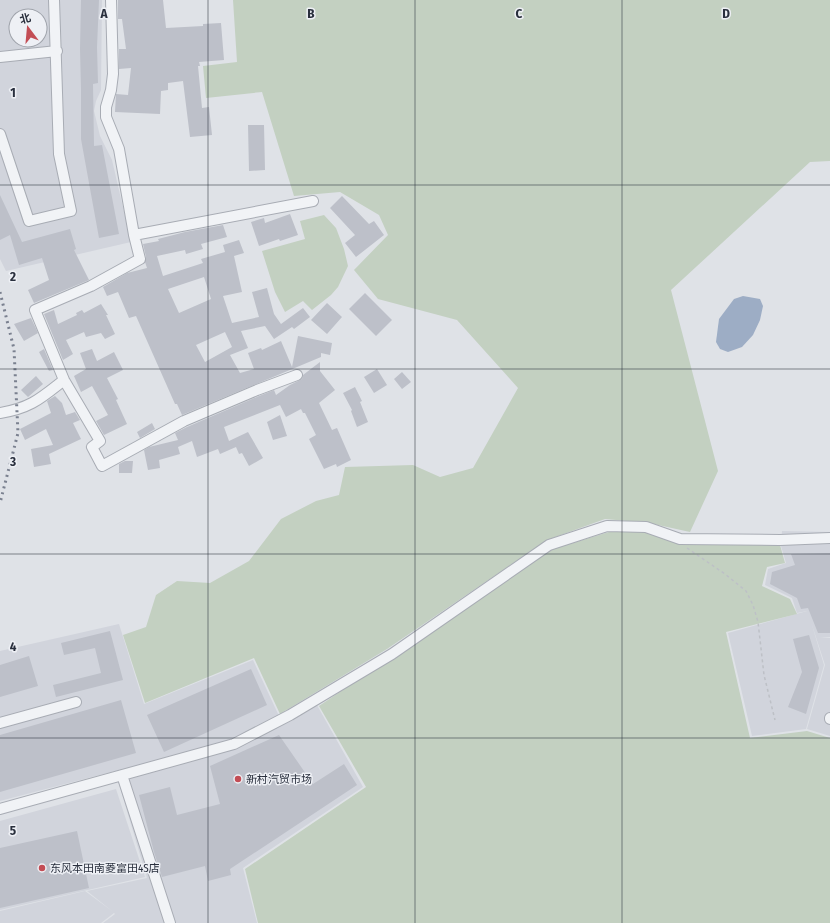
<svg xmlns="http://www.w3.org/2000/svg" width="830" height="923" font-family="'Fira Sans Condensed','Noto Sans SC',sans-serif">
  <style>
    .built { fill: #d1d4dc; fill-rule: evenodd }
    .green { fill: #c3d0c1 }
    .water { fill: #9dadc5 }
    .building { fill: #bdc0c9; fill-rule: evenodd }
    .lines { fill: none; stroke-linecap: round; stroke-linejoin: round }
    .minor-casing { stroke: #a8acb4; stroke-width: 12 }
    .path { stroke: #bdc0c6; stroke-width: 1.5; stroke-dasharray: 3 3; stroke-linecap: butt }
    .minor { stroke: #f1f3f6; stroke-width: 10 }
    .rail { stroke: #7a808f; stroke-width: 3; stroke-dasharray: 2 4; stroke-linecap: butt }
    .grid { fill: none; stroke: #292f3d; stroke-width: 1; stroke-opacity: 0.55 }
    .poi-dot { fill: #c34d55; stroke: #eef0f5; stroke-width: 1.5 }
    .labels { text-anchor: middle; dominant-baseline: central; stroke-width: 3; stroke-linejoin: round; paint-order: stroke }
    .poi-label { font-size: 11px; fill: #292f3d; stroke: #eef0f5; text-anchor: start }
    .grid-label { font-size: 13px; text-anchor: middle; font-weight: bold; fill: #292f3d; stroke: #eef0f5; stroke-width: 3; stroke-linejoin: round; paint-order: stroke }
  </style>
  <rect width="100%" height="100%" fill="#dfe2e7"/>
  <path class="built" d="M0,0H102L101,90L96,101L94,111L100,136L112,160L131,242L6,271L0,259ZM16,16H40V40H16Z
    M782,531L830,532V637H820L830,638V736L807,729L825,665L811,622L824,665L806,729L752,736L728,633L807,611L797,613L792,598L765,585L768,569L786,563L781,546Z
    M119,624L144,704L253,660L279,716L313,698L363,787L243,868L257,923H103L115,914L114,913L101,923H0V911L85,891L112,911L87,891L147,878L115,771L0,801V651Z
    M116,789L145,877L0,910V821Z"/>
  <path class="green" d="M233,0H830V161L810,162L671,290L718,471L690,532L649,523L605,519L547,540L387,649L280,714L254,658L145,703L123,635L146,627L156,595L177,581L210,583L249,561L281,519L316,501L339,495L345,467L413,465L440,477L473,468L518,388L457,320L378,299L354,270L388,235L379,215L340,192L294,196L262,92L206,98L203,66L237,62Z
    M324,215L336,228L344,249L348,266L338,287L331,295L312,310L303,301L285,312L275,292L262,251L305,239L300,221Z
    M647,531L686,545H780L785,563L767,567L762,586L790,599L797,614L726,632L750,738L807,731L830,738V923H258L245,869L366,787L319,706L550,550L609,532Z"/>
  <path class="water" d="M743,296L760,299L763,306L760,320L753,335L742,347L728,352L720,349L716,342L719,319L734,299Z"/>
  <path class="building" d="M81,0H99L97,47L98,83L93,84L94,146L102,145L119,234L99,238L81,139V89L80,49Z
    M118,0H163L166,28L203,26V24L221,23L224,60L199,62L200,66H198L202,108L209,107L212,135L190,137L183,81L168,83V90L161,91L160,114L115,112L116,94L128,95L131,68L119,69V49H126L122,19H118Z
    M248,125H264L265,170L249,171Z
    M0,195L22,242L70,229L76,249L74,250L89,280L34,303L28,290L49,280L42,258L19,265L10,235L0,240Z
    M342,196L369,224L374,221L384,235L356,257L345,243L355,235L330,208Z
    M290,214L298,235L280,241L279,239L259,246L251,222L264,218L265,223Z
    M223,225L227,237L201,244L203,249L186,254L185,250L157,256L163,276L203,263L201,259L225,252L223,245L239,240L244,253L234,256L242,292L223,296L232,323L259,317L252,292L267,288L274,314L281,324L303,308L310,317L294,329L292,327L274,339L265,326L241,331L248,348L230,355L240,373L254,369L248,353L261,348L262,350L281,341L292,367L298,336L332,343L330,355L321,353V357L182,415L177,404H175L136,316L129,318L118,292L107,296L103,287L127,273L147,268L145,262L146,257L143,244L159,241L158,239L185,232ZM204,277L211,299L179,313L168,289ZM225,332L232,347L205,362L196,345Z
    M365,293L392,320L376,336L349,309Z
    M327,303L342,317L327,334L311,320Z
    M101,304L108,315H106L115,334L105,339L101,333L86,337L84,332L66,340L73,354L63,360L44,314L54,310L58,324L77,315L76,313L82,310L84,313Z
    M31,318L38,333L24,341L14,324Z
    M44,349L53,370L49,371L39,352Z
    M92,349L97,361L114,352L123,370L107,378L118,399L116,400L127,424L104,435L96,421L108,415L92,386L81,392L74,376L86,369L80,353Z
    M320,362V371L335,390L319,403L332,430L337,428L351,460L337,467L336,464L324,469L309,439L316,435L305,413H303L301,409L286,417L280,405L224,427L229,441L248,432L263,458L249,466L242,453L239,454L236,447L220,454L218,449L197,457L192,441L178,447L180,454L159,460L160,468L148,470L144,450L149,447L178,440L175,433L187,427L259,396L274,390L276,395L290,385L302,379L303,375Z
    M377,369L387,385L374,393L364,377Z
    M402,372L411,382L402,389L394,379Z
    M36,376L43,384L28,397L21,390Z
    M355,387L362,401L360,402L368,422L357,427L351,411L352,410L343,393Z
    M55,396L62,403L66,415L75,412L80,420L73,423L81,439L49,454L51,464L34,467L31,449L53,445L46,429L25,440L20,429L51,413L47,401Z
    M280,415L287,436L273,440L267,422Z
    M152,423L155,429L140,438L137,432Z
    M125,461H133L132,473H119V464Z
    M830,553V633H818L808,608L801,609L797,598L770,584L772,572L795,565L791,554Z
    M110,631L123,680L56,697L53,685L101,673L95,648L64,655L61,643Z
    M809,635L819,668L806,714L788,707L802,672L793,639Z
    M29,656L38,686L0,697V665Z
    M251,669L267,705L164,752L147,715Z
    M121,700L136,753L0,792V735Z
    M279,735L313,784L344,764L357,785L230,869L231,875L208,881L205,866L162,877L154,852L139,795L170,787L177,815L220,804L210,766Z
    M77,831L89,888L0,908V848Z"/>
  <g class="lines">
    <defs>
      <path id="minor" d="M111,0L113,74L111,90L106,107V117L119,149L134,235L313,201
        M0,57L57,51
        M0,134L29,221L71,211L59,154L54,0
        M134,235L140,259L91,286L35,310L64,380L100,441L92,447L102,466L184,421L257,390L297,375
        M0,413C31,408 41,398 64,380
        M830,719V718
        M0,723L76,702
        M122,775L170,923
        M0,809L234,744L290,715L392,654L549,545L607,526L646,527L680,539L780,540L830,538"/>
    </defs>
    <use href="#minor" class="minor-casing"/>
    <path class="path" d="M687,548L725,574L746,591L753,605L758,622L764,675L775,720"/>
    <use href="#minor" class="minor"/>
    <path class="rail" d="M0,292L14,349L18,433L0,503"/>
  </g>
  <path class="grid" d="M208,0V923M415,0V923M622,0V923M0,185H830M0,369H830M0,554H830M0,738H830"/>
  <g class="poi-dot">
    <circle cx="238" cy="779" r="4"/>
    <circle cx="42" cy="868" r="4"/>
  </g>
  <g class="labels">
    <g class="poi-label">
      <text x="246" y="779">新村汽贸市场</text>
      <text x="50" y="868">东风本田南菱富田4S店</text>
    </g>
  </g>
  <g class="grid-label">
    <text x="104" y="18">A</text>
    <text x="311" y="18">B</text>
    <text x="519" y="18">C</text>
    <text x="726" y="18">D</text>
    <text x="13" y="97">1</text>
    <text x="13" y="281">2</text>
    <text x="13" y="466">3</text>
    <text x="13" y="651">4</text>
    <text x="13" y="835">5</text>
  </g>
  <g transform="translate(28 28) rotate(344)"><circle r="19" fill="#eef0f5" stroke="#9fa3ab"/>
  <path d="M0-3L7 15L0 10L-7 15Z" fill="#c34d55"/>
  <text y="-6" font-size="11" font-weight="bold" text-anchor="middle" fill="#292f3d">北</text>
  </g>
</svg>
